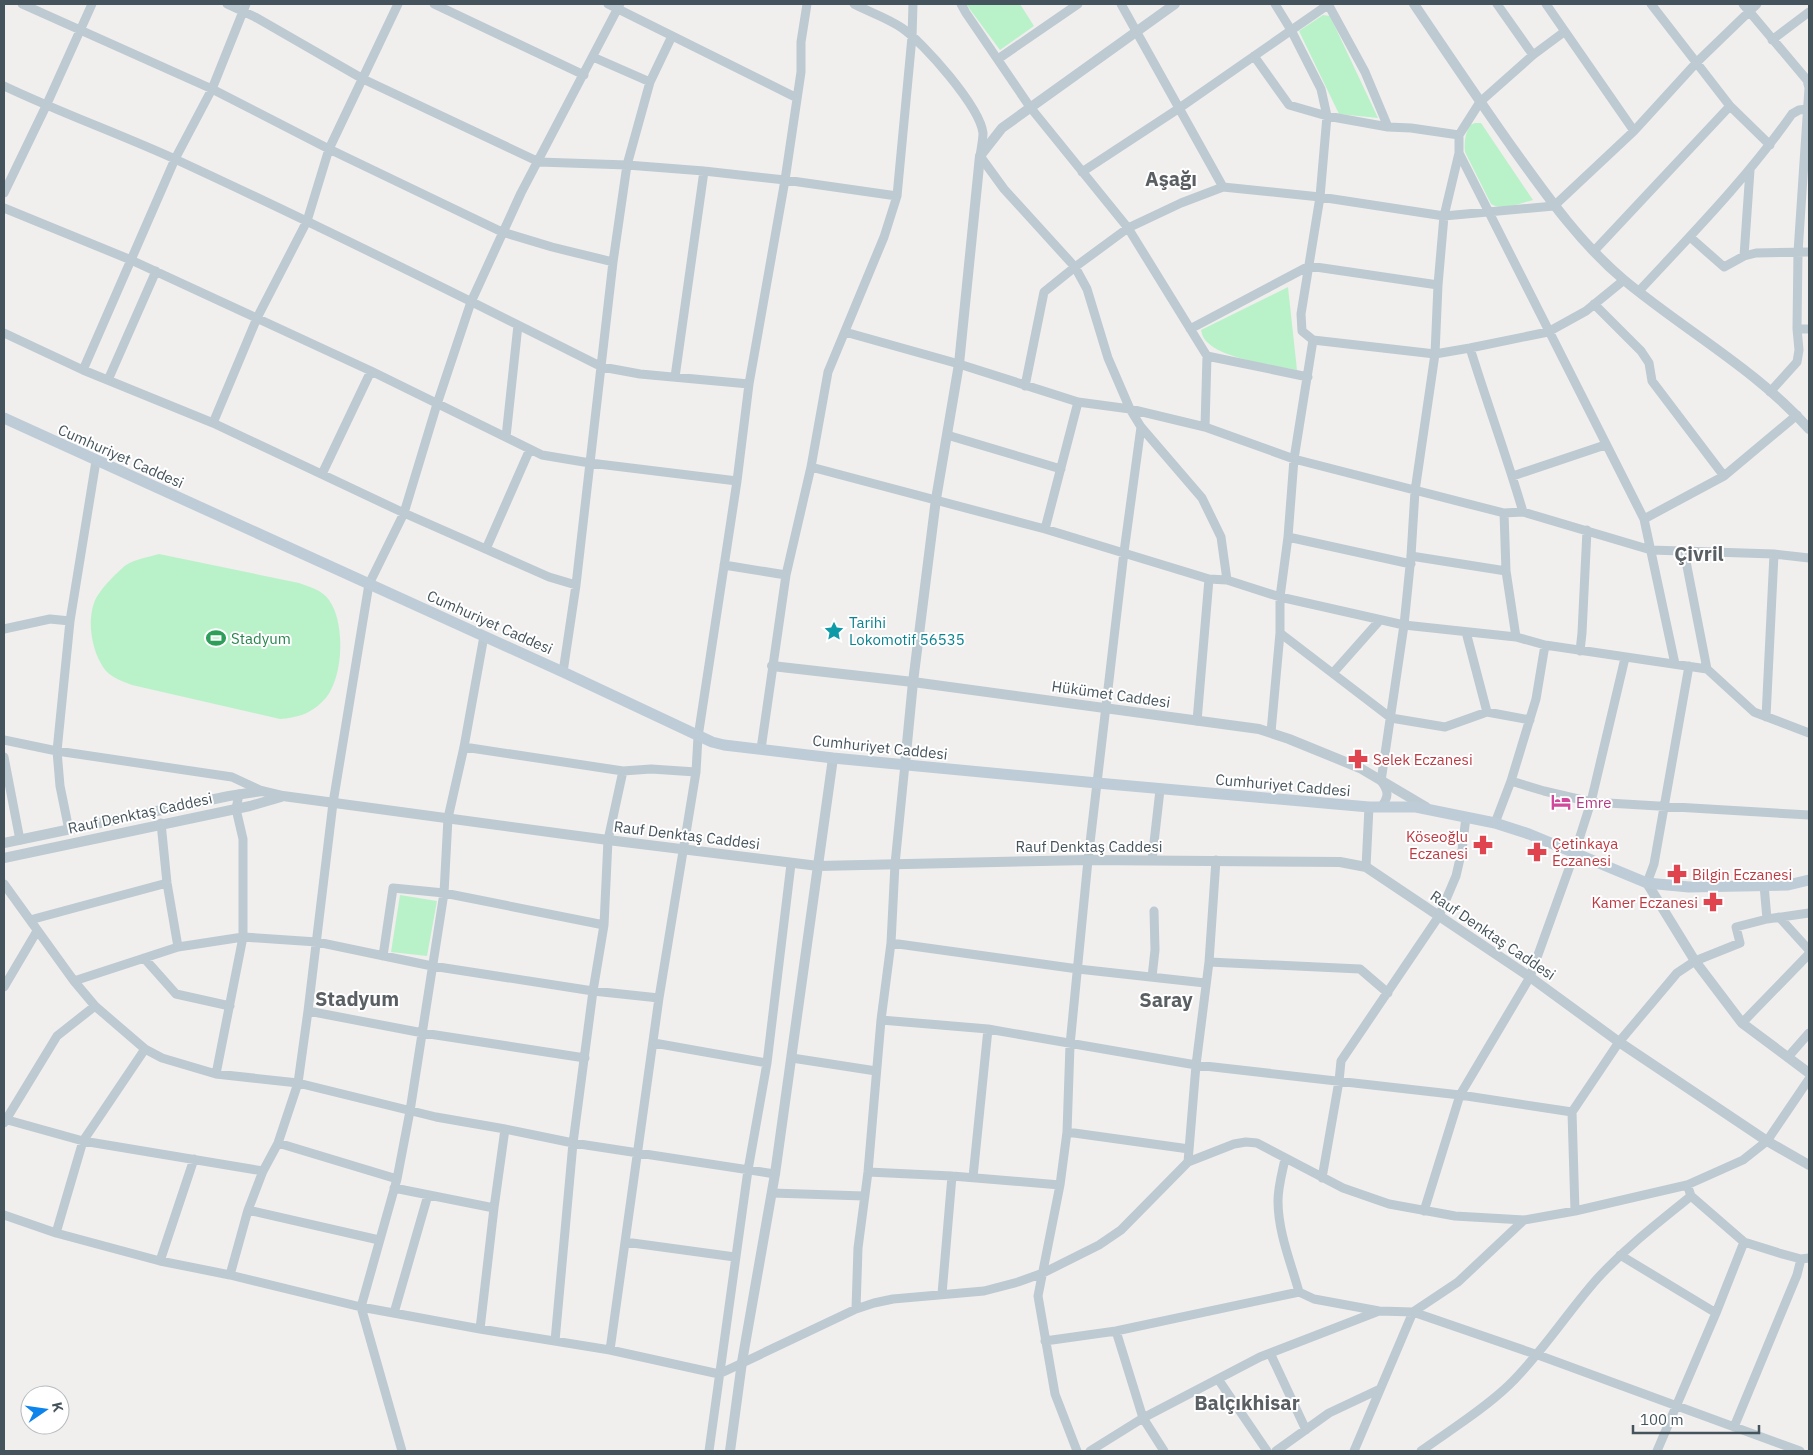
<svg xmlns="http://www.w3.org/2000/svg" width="1813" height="1455" font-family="'IBM Plex Sans',sans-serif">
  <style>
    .green { fill: #b9f2c9 }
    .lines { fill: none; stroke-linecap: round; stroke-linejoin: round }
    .minor { stroke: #bdcad1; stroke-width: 9 }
    .tertiary { stroke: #bdcad1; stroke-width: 10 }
    .secondary { stroke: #bdccd6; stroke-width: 11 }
    .labels { text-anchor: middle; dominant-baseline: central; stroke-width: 4; stroke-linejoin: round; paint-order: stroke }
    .street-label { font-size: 15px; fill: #45545c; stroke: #fff }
    .culture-label { font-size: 15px; fill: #0d838f; stroke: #fff; text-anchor: start }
    .leisure-label { font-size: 15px; fill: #27864d; stroke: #fff; text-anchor: start }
    .health-label { font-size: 15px; fill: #be3a42; stroke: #fff; text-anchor: start }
    .hotel-label { font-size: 15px; fill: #b23c85; stroke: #fff; text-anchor: start }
    .district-label { font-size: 20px; font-weight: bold; fill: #5a5f63; stroke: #fff }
  </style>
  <rect width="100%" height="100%" fill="#f1eeee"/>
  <path class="green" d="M966,4H1020L1034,26L1000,50Z
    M1323,15L1330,16L1378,118L1339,114L1299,31Z
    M1475,123H1481L1533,200C1521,203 1502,211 1491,204L1465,152C1464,142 1465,134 1470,125Z
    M1288,287L1297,370C1273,365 1222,359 1206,341C1203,338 1202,334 1201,330Z
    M159,554L299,583C310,587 322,590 329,600C346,623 344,682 322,702C310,714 296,718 280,719L132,685C122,681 109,677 103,667C92,650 87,623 94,603C98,591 116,573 126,565C135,559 149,557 159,554Z
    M400,895L437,901L427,956L391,952Z"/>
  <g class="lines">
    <path class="minor" d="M22,4L212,89L329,149L502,232L552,247L613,262
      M227,4L255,17L363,79L539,162L627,165L704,171L785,180L897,196
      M434,4L584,75
      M608,4L797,98
      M854,4C869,12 888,18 902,28C924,43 980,107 983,133C983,140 981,149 980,156L1004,189L1075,267L1087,289L1108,358L1130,409L1141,427L1202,498L1221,537L1227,580
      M961,4L966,13L1030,107L1128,228L1207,356L1308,377
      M1121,4L1223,187
      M1275,4L1291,30L1321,89L1327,116L1320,197L1301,314L1302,331L1313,340L1435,354L1470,348L1548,332L1586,311L1624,280
      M1328,4L1365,72L1388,127
      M1497,4L1533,55
      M1546,4L1634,131
      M1651,4L1730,106L1770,145
      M1743,4L1807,80L1809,88L1798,252L1797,329L1799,350L1797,362L1770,392
      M1772,40L1809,12
      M1254,56L1289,105L1327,116L1388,127L1411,128L1459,135
      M593,57L650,82
      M998,59L1078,4
      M4,86C61,113 120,134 177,160C320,226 461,296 602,367L640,374L749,384
      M1459,153L1644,519L1675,664
      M1082,172L1178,109L1329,4
      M4,193L46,106L92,4
      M4,208L131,260L371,371L542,455L590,463L737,481
      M1690,237L1724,267L1744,256L1756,253L1809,252
      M1594,251L1730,106
      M1744,256L1750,170
      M1639,291C1692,234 1747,178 1792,114L1799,110L1807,109
      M1594,304L1641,351L1649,363L1652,381L1724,476
      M1190,329L1309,266L1438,285
      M1797,329H1809
      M845,332L959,364L1078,402L1130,409L1205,427L1294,459L1504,513L1523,512L1651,550L1774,554L1809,558
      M4,333L83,370L213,423L404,513L549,577L576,585
      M1470,348C1487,403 1507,457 1523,512
      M83,370L175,159L212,89L246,4
      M675,377L704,171
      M108,380L156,271
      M1025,386L1044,292L1075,267L1128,228L1181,203L1223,187L1320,197L1444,216L1554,206L1634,131L1697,62L1757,4
      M213,423L257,318L307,221L329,149L398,4
      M1205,427L1207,356
      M947,435L1061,469
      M506,437L518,325
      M811,467L1045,529L1209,579L1227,580L1280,597L1404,625L1516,637L1545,645L1707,669L1754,712L1809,733
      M322,474L371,371
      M1513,476L1605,445
      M1504,513L1506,571L1516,637
      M1644,519L1724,476L1797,415
      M1045,529L1078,402
      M1288,537L1411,564
      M486,549L530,449
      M1684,551L1707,669
      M1411,556L1506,571
      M724,565L786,575
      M4,629L50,619L70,621
      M1466,632L1487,712
      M1280,633L1391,718L1445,727L1487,712L1530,720
      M1580,651L1582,633L1587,530
      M563,672L576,585L613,262L627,165L650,82L672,36
      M1333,673L1380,620
      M1766,717L1774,554
      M1197,721L1209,579
      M1271,732L1280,633V597L1288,537L1294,459L1313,340
      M4,740L57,751L232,777L262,791
      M464,747L623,771L651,769L696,772
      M761,749L786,575L811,467L828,372L884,237L897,196L912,37L913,4
      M4,757L20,840
      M1511,781L1544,791L1591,802L1809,815
      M1381,807C1389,797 1389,791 1381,781L1404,625L1411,556L1415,491L1435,354L1438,285L1444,216L1459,153V135L1480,102L1533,55L1564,32
      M161,823L167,883L178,947
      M1495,823L1511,781L1536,699L1545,645
      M69,830L60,786L57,751L70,621L96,461
      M1152,860L1160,790
      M1366,867L1369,807
      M1647,883L1654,864L1689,666
      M4,884L74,981L95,1006L145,1049L162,1058L216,1074L298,1083L436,1117L505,1129L573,1143L775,1174
      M1764,885L1767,919
      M1779,917L1809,950
      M30,920L167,883
      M891,943L1078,969L1205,983
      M383,956L393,888L444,893L604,925
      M144,958L176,994L230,1006
      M1209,962L1360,969L1388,993
      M1152,977L1155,950L1154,911
      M74,981L178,947L243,937L317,942L432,966L593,991L659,998
      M4,987L37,931
      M308,1011L423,1033L585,1058
      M881,1020L988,1029L1196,1065L1460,1095L1572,1112
      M1742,1023L1809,954
      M654,1043L767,1063
      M1788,1057L1809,1033
      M792,1058L876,1071
      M216,1074L243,937V839L236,809L239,794
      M4,1119L83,1141L263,1171
      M4,1123L57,1036L95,1006
      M1067,1132L1189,1149
      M278,1143L397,1179
      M1285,1159C1282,1173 1278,1187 1278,1201C1278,1232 1291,1263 1299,1292
      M1188,1162L1196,1065L1209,962L1216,860
      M868,1172L952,1176L1060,1185
      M973,1177L988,1029
      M1322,1178L1339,1081L1341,1061L1439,916L1456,876L1462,850L1466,817
      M394,1188L494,1208
      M1689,1190L1691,1196L1744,1242L1779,1253L1801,1259L1809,1258
      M772,1193L864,1196
      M248,1210L379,1240
      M1424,1211L1460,1095L1530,977L1575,852L1591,802L1625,658
      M1575,1211L1572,1112L1619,1042L1677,973L1695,961L1740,943L1736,927L1767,919L1809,913
      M4,1215L56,1233L160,1261L230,1275L361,1307L480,1329L610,1350L719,1374L856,1309L874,1303L893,1299L984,1291L1018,1282L1043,1273L1099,1245L1121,1230L1188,1162L1234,1144L1246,1142L1257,1143L1343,1188L1389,1204L1455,1216L1524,1220L1575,1211L1687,1185L1743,1160L1767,1141L1809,1079
      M56,1233L83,1141L145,1049
      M625,1242L735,1257
      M1620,1255L1716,1313
      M160,1261L194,1159
      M230,1275L248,1210L263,1171L278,1143L298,1083L308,1011L333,803L369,584L404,513L437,404L471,302L521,193L620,4
      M942,1294L952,1176
      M856,1309L858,1248L868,1172L881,1020L891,943L895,864L905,764
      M394,1313L428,1195
      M480,1329L494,1208L505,1129
      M1116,1331L1143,1418L1164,1451
      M555,1341L573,1143L593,991L604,925L608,840L623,771
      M1045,1341L1116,1331L1299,1292L1314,1299L1379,1311L1413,1312L1538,1355L1800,1451
      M610,1350L659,998L696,772L698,737L737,481L749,384L785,180L801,72V42L807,4
      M1270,1353L1306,1430
      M1218,1379L1267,1451
      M1734,1427L1797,1275L1801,1259
      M402,1451L361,1307L397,1179L410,1111L444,893L448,818L464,747L484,636
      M709,1451L748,1170L767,1063L791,864
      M1077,1451L1055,1394L1038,1296L1060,1185L1067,1132L1070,1045L1088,860L1124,552L1141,427
      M1090,1451L1143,1418L1260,1357L1379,1311
      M1276,1451L1329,1413L1380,1389
      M1354,1451L1413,1312L1458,1282L1524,1220
      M1421,1451C1450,1430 1483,1410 1509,1385C1542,1353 1566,1314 1597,1279C1625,1248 1658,1223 1691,1196
      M1657,1451L1716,1313L1744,1242"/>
    <path class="tertiary" d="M1414,4C1447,53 1480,102 1514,150C1547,196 1580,243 1624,280C1684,330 1757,370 1809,429
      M772,666L913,682L1259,729L1289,739L1360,768L1426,807
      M905,764L913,682L936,499L959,364L980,156L1002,128L1175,4
      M4,843L229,796L262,791L283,796L608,840L818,866L1088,860L1340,862L1366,867L1530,977L1619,1042L1767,1141L1809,1165
      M4,858L250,806L281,797
      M1647,883L1695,961L1742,1023L1809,1073
      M730,1451L742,1362L775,1174L833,758"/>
    <path class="secondary" d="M4,418L563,672L712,742L724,745L833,758L1097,783L1369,807H1416L1495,823L1529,834L1647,883L1689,887L1788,885L1809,880"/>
  </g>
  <defs>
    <symbol id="sight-bare" viewBox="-9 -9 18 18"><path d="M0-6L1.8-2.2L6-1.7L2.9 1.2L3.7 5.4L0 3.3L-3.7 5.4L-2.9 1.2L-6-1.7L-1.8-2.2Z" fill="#0f9aa8" stroke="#fff" stroke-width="2.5" paint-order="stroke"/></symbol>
    <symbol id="stadium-bare" viewBox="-9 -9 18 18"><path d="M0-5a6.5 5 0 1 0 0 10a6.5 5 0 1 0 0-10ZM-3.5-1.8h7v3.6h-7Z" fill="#2e9e5b" stroke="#fff" stroke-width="2.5" paint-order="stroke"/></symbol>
    <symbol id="pharmacy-bare" viewBox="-9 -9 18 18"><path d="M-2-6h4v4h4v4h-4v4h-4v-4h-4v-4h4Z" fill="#e0444e" stroke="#fff" stroke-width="2.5" paint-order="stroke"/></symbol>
    <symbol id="hotel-bare" viewBox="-9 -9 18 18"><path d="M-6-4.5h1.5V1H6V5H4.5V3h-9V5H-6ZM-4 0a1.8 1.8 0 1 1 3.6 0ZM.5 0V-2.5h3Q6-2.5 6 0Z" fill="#d1479c" stroke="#fff" stroke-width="2.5" paint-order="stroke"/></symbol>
  </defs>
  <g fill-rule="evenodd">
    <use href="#sight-bare" x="820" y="617" width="28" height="28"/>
    <use href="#stadium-bare" x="202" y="624" width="28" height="28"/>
    <use href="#pharmacy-bare" x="1344" y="745" width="28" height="28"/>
    <use href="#hotel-bare" x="1547" y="788" width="28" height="28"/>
    <use href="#pharmacy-bare" x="1469" y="831" width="28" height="28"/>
    <use href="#pharmacy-bare" x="1523" y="838" width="28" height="28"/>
    <use href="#pharmacy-bare" x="1663" y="860" width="28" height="28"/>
    <use href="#pharmacy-bare" x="1699" y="888" width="28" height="28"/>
  </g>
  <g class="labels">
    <g class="street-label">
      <text transform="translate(121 456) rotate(24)">Cumhuriyet Caddesi</text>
      <text transform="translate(490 622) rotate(24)">Cumhuriyet Caddesi</text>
      <text transform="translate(1111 694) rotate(8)">Hükümet Caddesi</text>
      <text transform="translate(880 747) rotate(6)">Cumhuriyet Caddesi</text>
      <text transform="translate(1283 785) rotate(5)">Cumhuriyet Caddesi</text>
      <text transform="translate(140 813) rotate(-12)">Rauf Denktaş Caddesi</text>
      <text transform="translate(687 835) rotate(7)">Rauf Denktaş Caddesi</text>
      <text x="1089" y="846">Rauf Denktaş Caddesi</text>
      <text transform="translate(1493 935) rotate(34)">Rauf Denktaş Caddesi</text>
    </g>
    <g class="culture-label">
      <text x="849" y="622">Tarihi<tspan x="849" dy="17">Lokomotif 56535</tspan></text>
    </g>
    <g class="leisure-label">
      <text x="231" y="638">Stadyum</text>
    </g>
    <g class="health-label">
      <text x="1373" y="759">Selek Eczanesi</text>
      <text x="1468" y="836" text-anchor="end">Köseoğlu<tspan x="1468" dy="17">Eczanesi</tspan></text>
      <text x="1552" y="843">Çetinkaya<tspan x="1552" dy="17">Eczanesi</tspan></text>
      <text x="1692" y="874">Bilgin Eczanesi</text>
      <text x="1698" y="902" text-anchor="end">Kamer Eczanesi</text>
    </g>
    <g class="hotel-label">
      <text x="1576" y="802">Emre</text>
    </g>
    <g class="district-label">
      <text x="1171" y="178">Aşağı</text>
      <text x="1699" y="553">Çivril</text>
      <text x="357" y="998">Stadyum</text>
      <text x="1166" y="999">Saray</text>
      <text x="1247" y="1402">Balçıkhisar</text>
    </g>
  </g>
  <rect width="1813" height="1455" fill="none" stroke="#45545c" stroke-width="10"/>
  <g transform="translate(45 1410) rotate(77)"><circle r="24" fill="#ffffff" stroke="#b5bbbe"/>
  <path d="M0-4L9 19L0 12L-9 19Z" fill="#0d84eb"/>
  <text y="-8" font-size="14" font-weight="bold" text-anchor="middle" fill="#45545c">K</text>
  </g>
  <path d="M1633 1425v8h126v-8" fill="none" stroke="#45545c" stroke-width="2.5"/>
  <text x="1640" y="1425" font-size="15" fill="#45545c" stroke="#ffffff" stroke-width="4" paint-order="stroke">100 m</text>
</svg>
